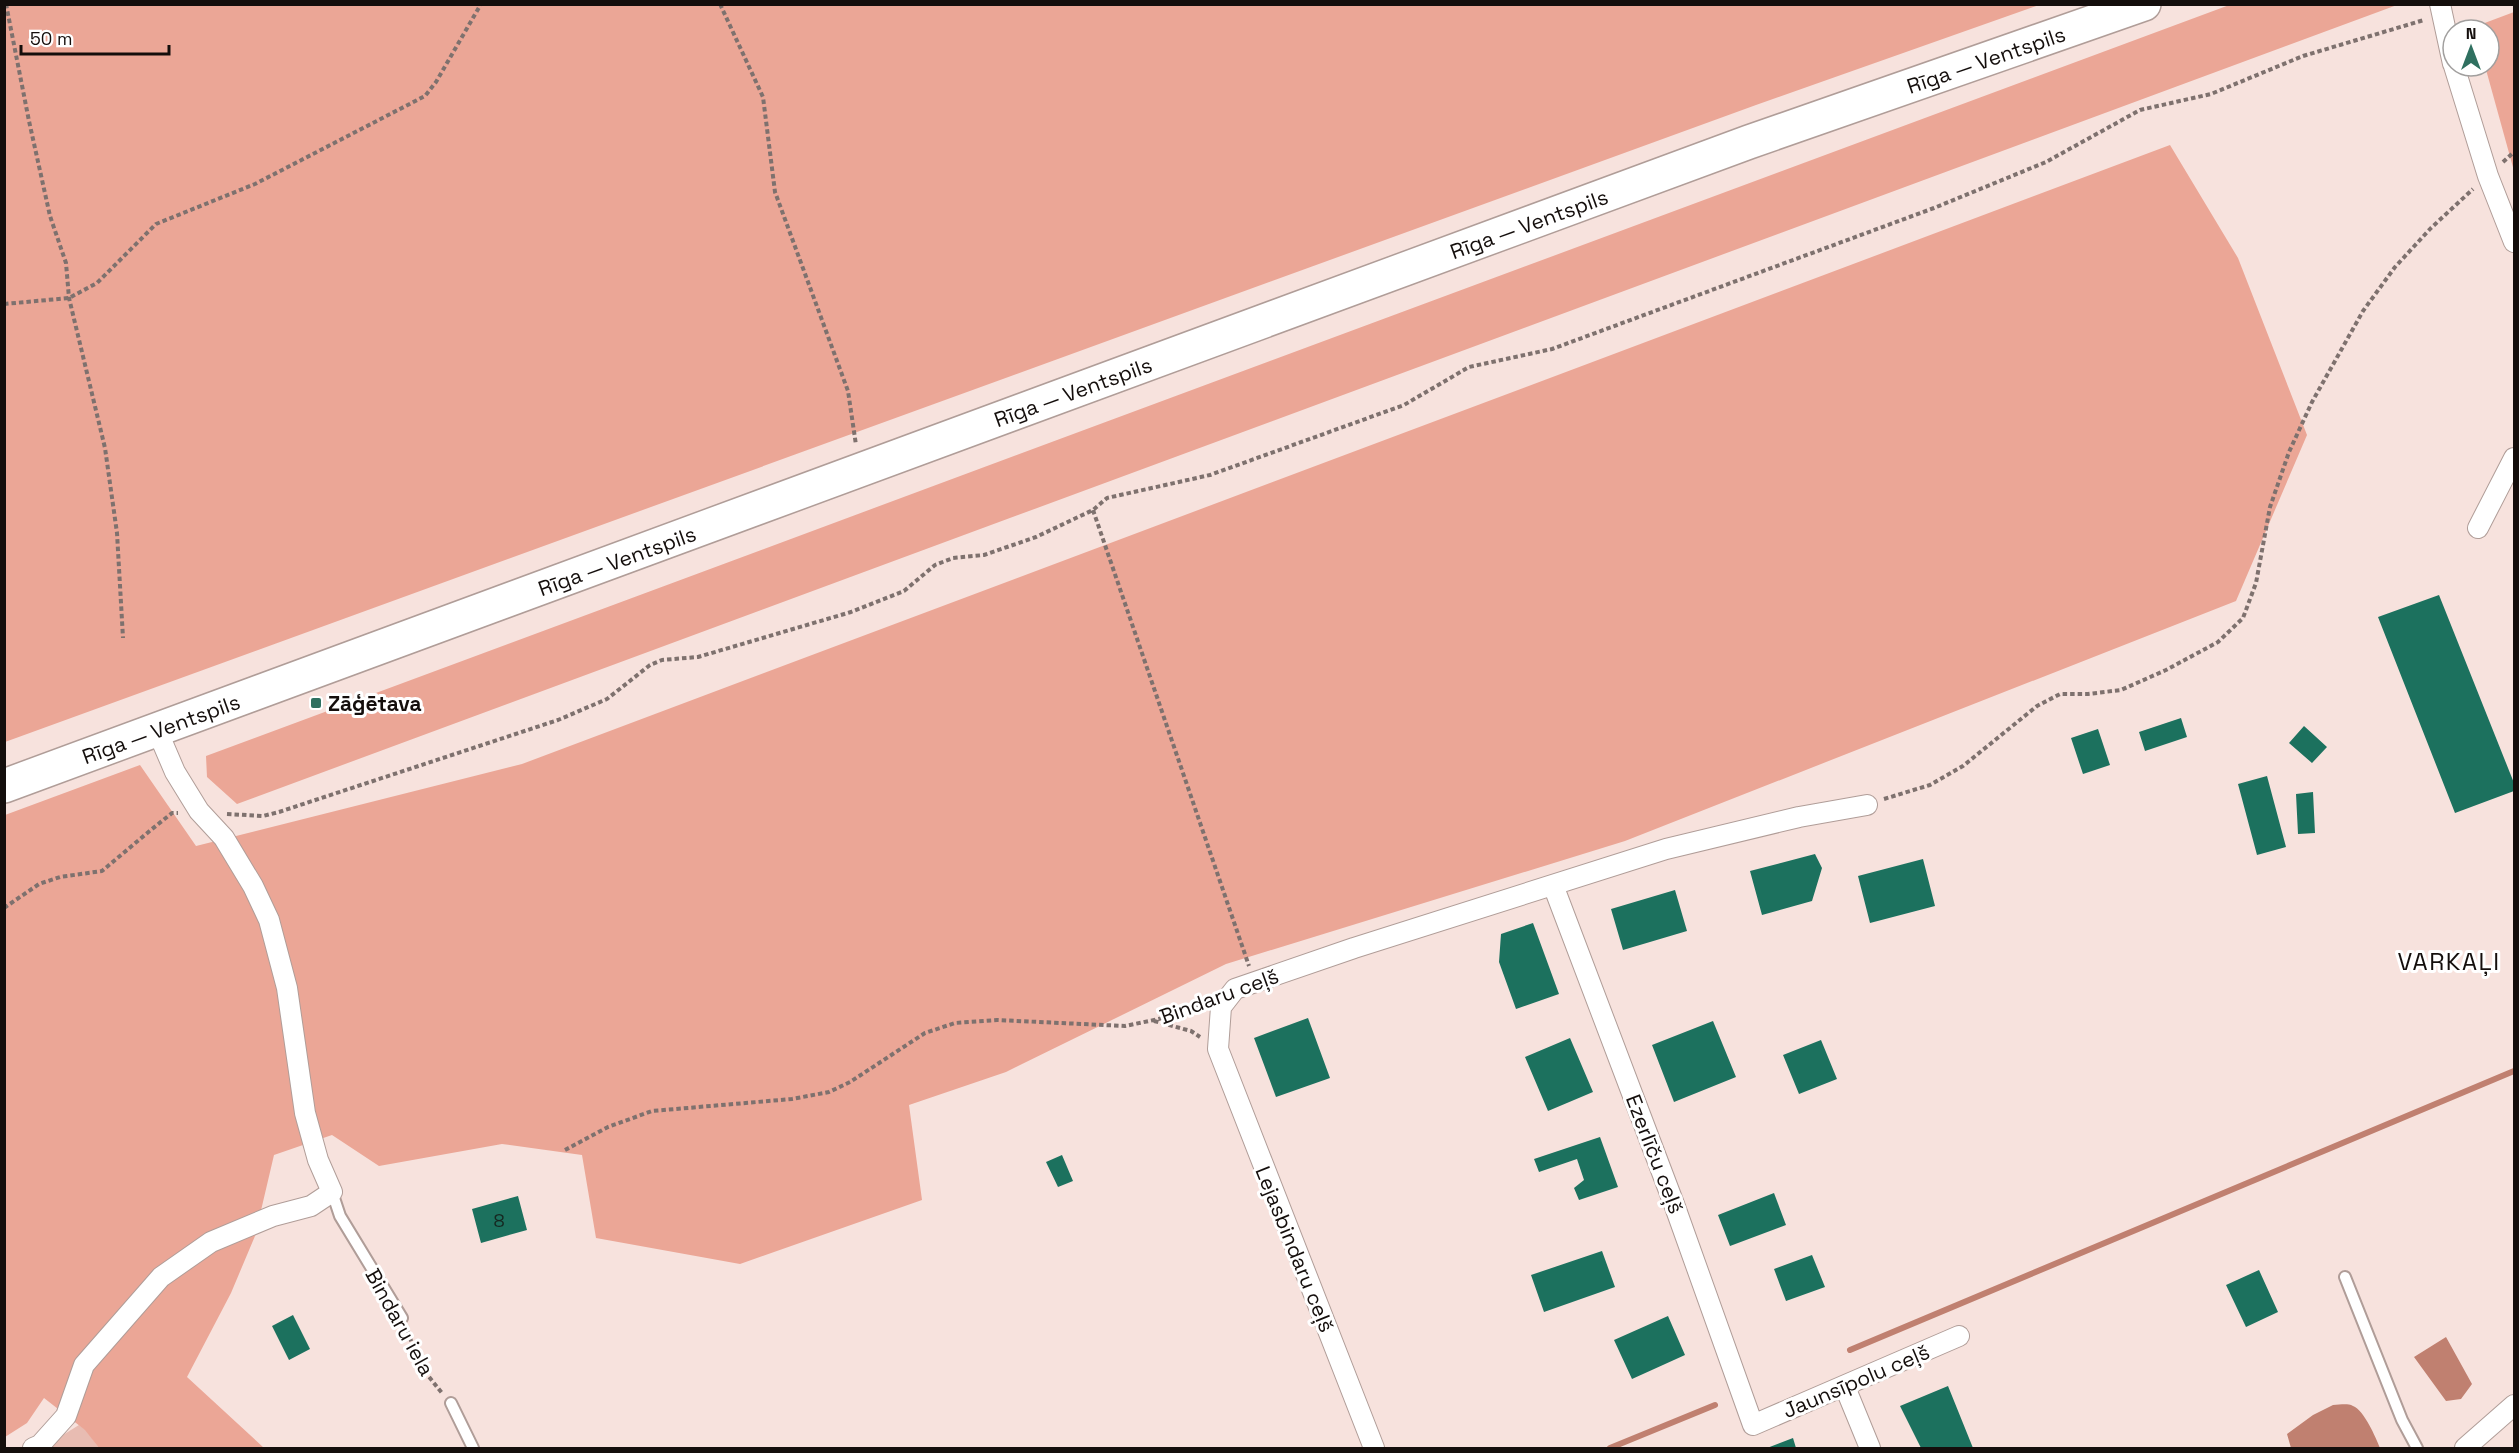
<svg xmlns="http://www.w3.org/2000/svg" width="2519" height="1453" font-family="'Space Grotesk',sans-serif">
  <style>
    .green { fill: #e8bcb2 }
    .forest { fill: #eba696 }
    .water { fill: #c08070 }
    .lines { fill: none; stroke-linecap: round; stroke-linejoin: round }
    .stream { stroke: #c08070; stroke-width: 6 }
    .building { fill: #1c715e }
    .lane-casing { stroke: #b09d98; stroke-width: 14 }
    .street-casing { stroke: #b09d98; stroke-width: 22 }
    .highway-casing { stroke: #b09d98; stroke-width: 36 }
    .path { stroke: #7e716e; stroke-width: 4; stroke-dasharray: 4.5 3; stroke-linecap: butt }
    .lane { stroke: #fff; stroke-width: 10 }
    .street { stroke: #fff; stroke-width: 20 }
    .highway { stroke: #fff; stroke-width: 33 }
    .poi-dot { fill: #2f7060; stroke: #fff; stroke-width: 2 }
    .labels { text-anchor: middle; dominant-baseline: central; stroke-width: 6; stroke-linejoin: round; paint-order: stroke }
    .number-label { font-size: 18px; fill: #162720 }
    .street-label { font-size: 21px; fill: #140e0c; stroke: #fff }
    .poi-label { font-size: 21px; font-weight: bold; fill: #140e0c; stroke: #fff; text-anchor: start }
    .quarter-label { font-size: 24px; letter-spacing: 1.5px; fill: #140e0c; stroke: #fff }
  </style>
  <rect width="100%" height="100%" fill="#f7e2dd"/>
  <path class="green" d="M79,1425L86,1430L99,1448H42Z"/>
  <path class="forest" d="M5,4H2039V5L1756,105L5,742Z
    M2232,4L2397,5L237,804L207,777L206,756Z
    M2514,12V171L2485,66H2489V30H2475L2474,27Z
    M2170,145L2238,258L2307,435L2236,601L1625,841L1226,964L1006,1072L909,1105L922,1200L740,1264L596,1238L582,1155L502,1144L379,1166L332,1135L274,1155L255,1236L231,1293L187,1377L264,1448H99L85,1430L44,1398L27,1423L5,1437V815L140,765L196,846L522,764Z"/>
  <path class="water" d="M2446,1337L2472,1384L2461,1399L2446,1401L2414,1357Z
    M2333,1405C2340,1405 2347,1403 2353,1406C2364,1410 2376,1438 2380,1448H2291L2287,1434L2313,1415Z"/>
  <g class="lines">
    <path class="stream" d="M1850,1350L2514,1071
      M1610,1448L1715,1405"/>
  </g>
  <path class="building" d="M2439,595L2514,783V791L2455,813L2378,617Z
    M2181,718L2187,737L2145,751L2139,732Z
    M2304,726L2327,747L2312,763L2289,743Z
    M2098,729L2110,765L2083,774L2071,738Z
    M2267,776L2286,847L2257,855L2238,784Z
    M2313,792L2315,833L2298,834L2296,794Z
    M1815,854L1822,868L1812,901L1762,915L1750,871Z
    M1923,859L1935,906L1870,923L1858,876Z
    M1675,890L1687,931L1623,950L1611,909Z
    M1533,923L1559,994L1516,1009L1499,962L1501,934Z
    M1308,1018L1330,1078L1276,1097L1254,1038Z
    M1713,1021L1736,1077L1674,1102L1652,1045Z
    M1570,1038L1593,1092L1548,1111L1525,1057Z
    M1821,1040L1837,1079L1799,1094L1783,1055Z
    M1600,1137L1618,1187L1579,1200L1574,1188L1584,1180L1577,1159L1539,1172L1534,1159Z
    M1062,1155L1073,1181L1058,1187L1046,1162Z
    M1774,1193L1786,1225L1730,1246L1718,1215Z
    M518,1196L527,1230L481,1243L472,1209Z
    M1602,1251L1615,1287L1544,1312L1531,1275Z
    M1812,1255L1825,1287L1786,1301L1774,1269Z
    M2259,1270L2278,1312L2246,1327L2226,1285Z
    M293,1315L310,1349L289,1360L272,1326Z
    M1668,1316L1685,1355L1632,1379L1614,1340Z
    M1948,1386L1973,1448H1921L1900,1406Z
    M1793,1438L1796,1448H1767Z"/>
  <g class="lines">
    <defs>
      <path id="lane" d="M332,1192L340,1216L402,1318
        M2345,1277L2402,1420L2417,1448
        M451,1403L473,1448"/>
      <path id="street" d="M2440,4L2453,64
        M2454,66L2488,176L2514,242
        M2478,528L2514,458
        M1553,885L1674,1204L1753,1425L1959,1336
        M1845,1387L1870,1448
        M33,1448L40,1445L66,1416L84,1365L161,1277L211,1242L273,1216L311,1206L332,1192L318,1160L305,1113L287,988L269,920L253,886L224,838L199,811L175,772L157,730
        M1374,1448L1218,1049L1221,1007L1235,989L1354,948L1666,849L1799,817L1867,805
        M2465,1448L2514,1405"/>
      <path id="highway" d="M4,786L1749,142L2144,4"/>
    </defs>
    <use href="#lane" class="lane-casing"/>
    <use href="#street" class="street-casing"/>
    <use href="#highway" class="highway-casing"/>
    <path class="path" d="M6,4L29,121L50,216L66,263L69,298L105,448L117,533L123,638
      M720,4L763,97L775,192L848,391L856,445
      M2503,162L2514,152
      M4,304L69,298L97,283L156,224L255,184L425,96L436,82L481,4
      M1093,510L1249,966
      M1884,799L1930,785L1963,766L2037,706L2060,694H2088L2121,690L2166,670L2218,642L2243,618L2256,583L2270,507L2289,452L2312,402L2363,311L2395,267L2431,228L2473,189
      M227,814L263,816L279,812L558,720L607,699L650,665L662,660L698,657L851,612L904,591L935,565L953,558L984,555L1036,537L1093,510L1107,498L1210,475L1404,405L1469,367L1552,349L1934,208L2046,162L2140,110L2211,94L2303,56L2424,20
      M4,908L39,884L60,877L102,871L152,829L172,813H178
      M1154,1021L1191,1031L1200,1037
      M565,1150L608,1127L652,1111L792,1099L829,1092L850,1082L925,1033L955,1023L997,1020L1125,1026L1173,1016L1202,1003
      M407,1330L421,1367L442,1393"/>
    <use href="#lane" class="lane"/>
    <use href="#street" class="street"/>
    <use href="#highway" class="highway"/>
  </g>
  <rect class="poi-dot" x="310" y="697" width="12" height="12" rx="3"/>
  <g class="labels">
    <g class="number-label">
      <text x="499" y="1220">8</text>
    </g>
    <g class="street-label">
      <text transform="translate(1986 60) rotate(-19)">Rīga — Ventspils</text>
      <text transform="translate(1529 224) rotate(-20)">Rīga — Ventspils</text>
      <text transform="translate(1073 392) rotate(-20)">Rīga — Ventspils</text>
      <text transform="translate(617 561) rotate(-20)">Rīga — Ventspils</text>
      <text transform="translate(161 729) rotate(-20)">Rīga — Ventspils</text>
      <text transform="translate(1219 996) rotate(-20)">Bindaru ceļš</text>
      <text transform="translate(1655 1154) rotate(69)">Ezerlīču ceļš</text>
      <text transform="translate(1295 1249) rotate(68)">Lejasbindaru ceļš</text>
      <text transform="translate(400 1322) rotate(61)">Bindaru iela</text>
      <text transform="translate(1856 1381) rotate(-23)">Jaunsīpolu ceļš</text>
    </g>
    <g class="poi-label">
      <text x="328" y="703">Zāģētava</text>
    </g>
    <g class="quarter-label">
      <text x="2449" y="961">VARKAĻI</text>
    </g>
  </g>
  <rect width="2519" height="1453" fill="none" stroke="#140e0c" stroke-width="12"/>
  <g transform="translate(2471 48)"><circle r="28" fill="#ffffff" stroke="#a19f9e" stroke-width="1.5"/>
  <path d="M0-4.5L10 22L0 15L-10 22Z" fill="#2f7060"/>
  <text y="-9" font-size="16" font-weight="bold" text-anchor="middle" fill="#140e0c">N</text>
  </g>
  <path d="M21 45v9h148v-9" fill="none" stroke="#140e0c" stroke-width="3"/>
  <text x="30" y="45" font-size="18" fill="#140e0c" stroke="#ffffff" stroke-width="4.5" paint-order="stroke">50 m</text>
</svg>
